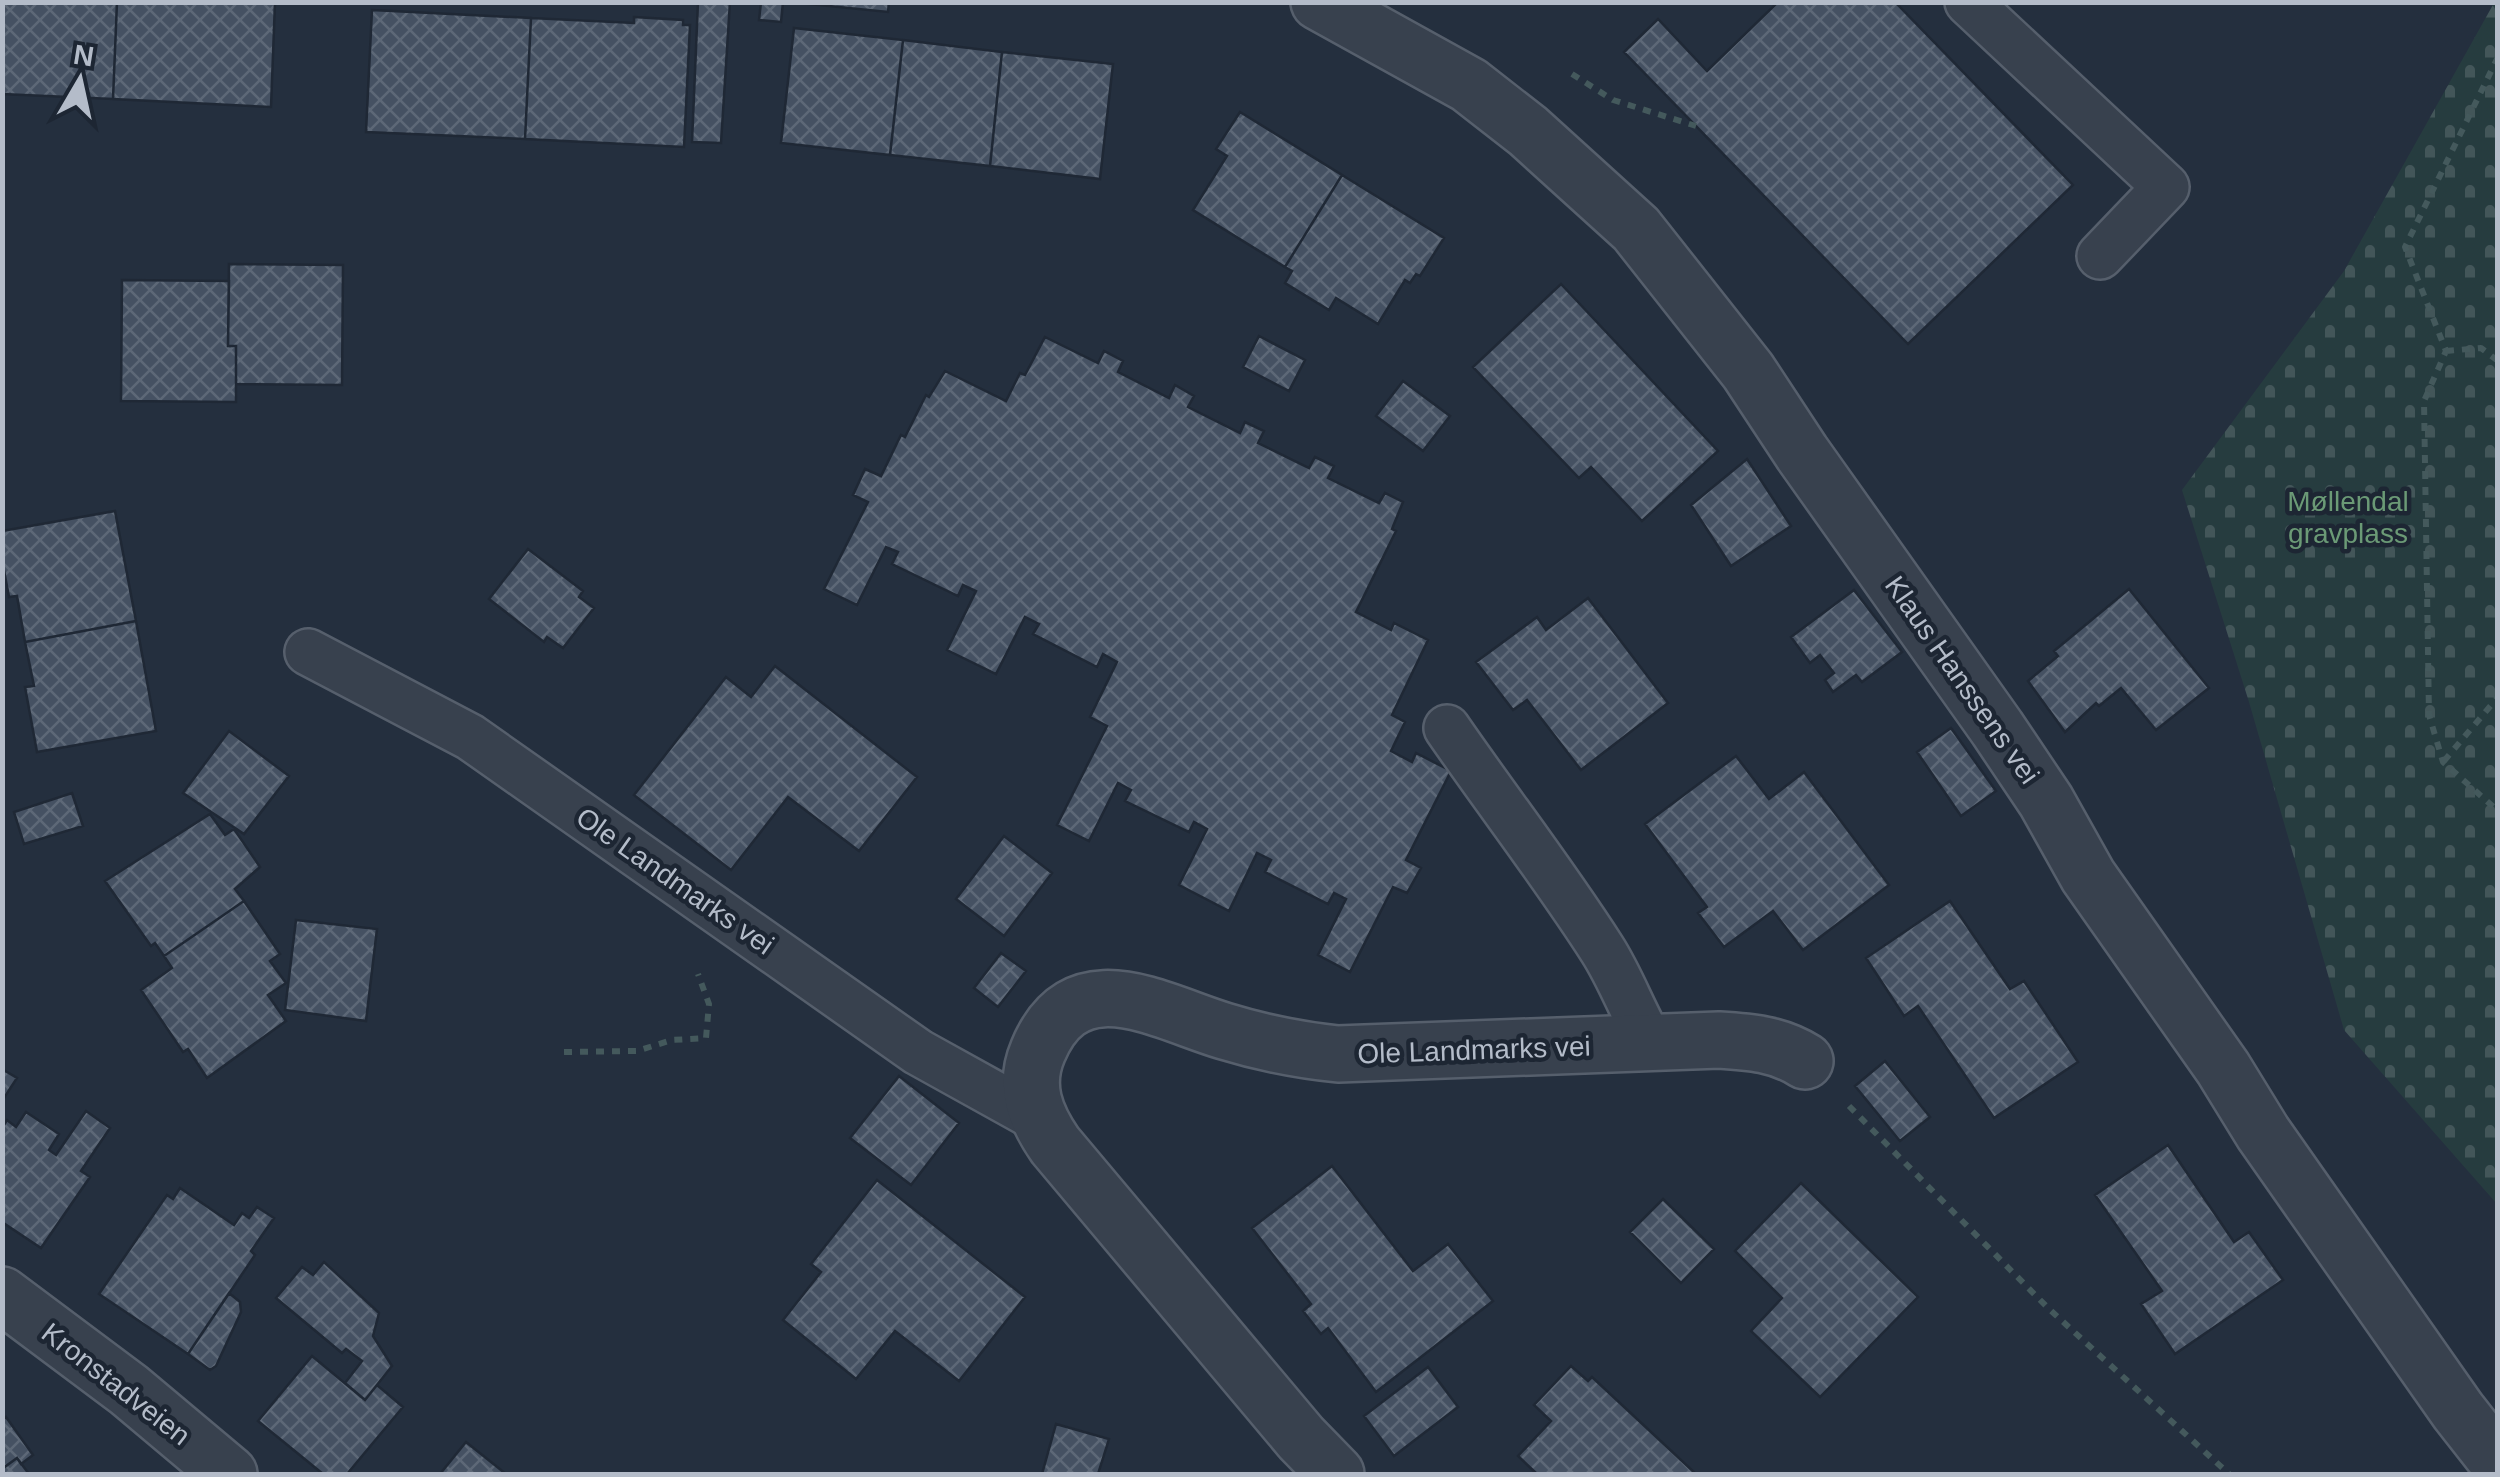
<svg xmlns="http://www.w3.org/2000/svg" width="2500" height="1477" font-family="Helvetica,sans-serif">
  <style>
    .cemetery { fill: url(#cemetery-stones) }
    .building { fill: url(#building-cross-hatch); stroke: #1f2835; stroke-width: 2.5 }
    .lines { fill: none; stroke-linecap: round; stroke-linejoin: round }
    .lane-casing { stroke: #565f6c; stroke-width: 50 }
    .street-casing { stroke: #565f6c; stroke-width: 60 }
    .path { stroke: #44595c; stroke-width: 6; stroke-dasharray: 8 8; stroke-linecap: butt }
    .lane { stroke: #38414e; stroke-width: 45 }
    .street { stroke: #38414e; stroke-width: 55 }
    .labels { text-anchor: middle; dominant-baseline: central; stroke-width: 9; stroke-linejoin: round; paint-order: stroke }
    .park-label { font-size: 28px; fill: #6b9a76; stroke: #1d2633 }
    .street-label { font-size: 28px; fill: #b4bcc9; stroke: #1d2633 }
  </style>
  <defs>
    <pattern id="cemetery-stones" width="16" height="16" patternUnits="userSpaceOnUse" patternTransform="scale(2.5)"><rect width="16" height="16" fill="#263c3f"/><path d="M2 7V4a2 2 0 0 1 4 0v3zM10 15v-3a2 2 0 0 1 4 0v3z" fill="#435659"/></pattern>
    <pattern id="building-cross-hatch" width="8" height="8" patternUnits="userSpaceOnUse" patternTransform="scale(2.5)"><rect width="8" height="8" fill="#455162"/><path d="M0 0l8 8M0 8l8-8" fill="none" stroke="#5d6877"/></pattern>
  </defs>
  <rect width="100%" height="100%" fill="#242f3e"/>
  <path class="cemetery" d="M2494,3H2498L2497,1204L2344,1030L2249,702L2182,490L2344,271Z"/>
  <path class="building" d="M2,2H117L113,99L2,94Z
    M117,2H275L271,107L113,99Z
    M698,2H730L721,143L692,142Z
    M761,2H783L781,22L759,20Z
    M789,2H889L888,12Z
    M1778,2H1895L2073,185L1908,344L1624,52L1658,19L1707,71Z
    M372,10L531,18L525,139L366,132Z
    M634,17L683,20V25H690L684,147L525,139L531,18L634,23Z
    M794,28L903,40L890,155L781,143Z
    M903,40L1002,52L990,166L890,155Z
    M1002,52L1113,64L1100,179L990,166Z
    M1240,112L1342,175L1285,267L1193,210L1227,156L1216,149Z
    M1342,175L1444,238L1420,276L1416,274L1410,283L1405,280L1378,324L1336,298L1329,310L1285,283L1292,271L1285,267Z
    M229,264L343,265L342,385L236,384V346H228Z
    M122,280L229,281L228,346H236V402L121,401Z
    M1561,284L1718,451L1642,521L1591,467L1579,478L1473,367Z
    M1259,336L1305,360L1289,391L1243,367Z
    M1045,337L1098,363L1104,351L1123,361L1118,372L1169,398L1175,385L1194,396L1188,407L1240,433L1245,422L1264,431L1258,443L1309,468L1315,457L1334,466L1328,478L1379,503L1385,493L1403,502L1392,529L1396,531L1356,612L1391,630L1394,623L1428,640L1392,715L1405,722L1391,751L1412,762L1416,753L1451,771L1406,860L1421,868L1407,893L1393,887L1350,972L1318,955L1346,899L1334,893L1328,904L1265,872L1271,860L1257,853L1229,911L1179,885L1207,829L1194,822L1189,832L1125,801L1131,790L1118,783L1089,841L1057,825L1107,726L1090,717L1117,662L1103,654L1097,667L1033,634L1039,624L1025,617L996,674L947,650L976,591L963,585L958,596L892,564L898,552L886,547L857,605L824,589L868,502L853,495L865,469L881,476L901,435L905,437L926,395L929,397L945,371L1006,401L1020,373L1025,375Z
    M1403,381L1450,416L1423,451L1376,416Z
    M1747,459L1791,526L1731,566L1691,505Z
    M115,511L136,621L25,642L17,596L9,597L2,560V531Z
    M528,549L583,591L579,597L594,608L563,648L547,637L544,642L489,599Z
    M2129,589L2209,688L2156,730L2121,688L2099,706L2096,703L2065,732L2028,681L2058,656L2054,651Z
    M1854,590L1902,652L1862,682L1856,675L1833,692L1825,680L1834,673L1820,655L1810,663L1791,637Z
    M1588,598L1668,703L1581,770L1527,700L1513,710L1476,662L1537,617L1546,630Z
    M136,621L156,731L37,752L25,687L34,686L25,642Z
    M775,666L917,777L859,851L788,797L731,870L634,795L726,677L751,697Z
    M1951,728L1996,791L1961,816L1917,752Z
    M229,731L289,776L244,834L183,793Z
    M1736,756L1769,799L1804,772L1889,885L1803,950L1773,911L1724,947L1698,913L1707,907L1645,824Z
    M72,793L83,826L24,844L14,812Z
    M210,814L225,835L234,829L260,867L235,889L244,901L164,956L155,943L151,946L105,881Z
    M1004,836L1052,873L1004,936L956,899Z
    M244,901L280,954L270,961L286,983L268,995L286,1021L207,1078L188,1049L183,1052L141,990L172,968L164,956Z
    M1950,901L2010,989L2024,981L2078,1062L1994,1118L1918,1006L1904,1016L1866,958Z
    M296,920L377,929L366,1021L285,1010Z
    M1001,953L1026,971L998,1007L974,988Z
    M1885,1061L1930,1117L1900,1141L1855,1086Z
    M2,1069L17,1078L2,1101Z
    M899,1076L959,1123L911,1185L850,1138Z
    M86,1111L110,1128L81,1171L90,1177L41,1248L2,1222V1128L7,1120L16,1127L26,1112L59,1134L49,1150L56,1155Z
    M2168,1145L2234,1242L2249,1232L2283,1280L2175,1354L2141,1304L2162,1291L2095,1195Z
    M1332,1166L1413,1271L1448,1244L1493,1301L1376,1392L1328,1328L1321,1334L1303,1311L1311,1304L1252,1228Z
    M877,1180L1025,1297L959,1381L895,1331L856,1379L783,1320L821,1272L811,1264Z
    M1801,1183L1918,1297L1820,1397L1751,1331L1782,1298L1735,1251Z
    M180,1188L234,1225L242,1213L249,1218L257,1207L274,1218L251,1251L255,1255L188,1354L99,1294L167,1195L173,1199Z
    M1663,1199L1714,1249L1681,1283L1630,1232Z
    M324,1262L379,1313L373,1336L392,1366L365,1400L345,1383L362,1361L346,1349L342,1353L276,1298L302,1267L313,1275Z
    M229,1293L240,1302L241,1312L216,1366L210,1370L188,1354Z
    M312,1356L365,1400L377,1385L403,1407L347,1474H323L258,1421Z
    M1571,1366L1588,1381L1592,1377L1696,1474H1537L1518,1456L1551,1421L1534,1405Z
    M1428,1367L1458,1407L1394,1456L1364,1416Z
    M6,1417L33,1455L21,1464L17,1458L2,1469V1420Z
    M1056,1424L1109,1439L1098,1474H1042Z
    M466,1442L506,1474H440Z
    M17,1458L29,1474H2V1469Z"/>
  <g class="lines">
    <defs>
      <path id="lane" d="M1968,2L2166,187L2100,256
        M308,652L470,737L918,1052L1037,1118
        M1447,728C1498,802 1554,874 1602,949C1622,980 1633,1014 1652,1045"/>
      <path id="street" d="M1319,2L1469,85L1528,131L1636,229L1748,371L1802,453L1997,728L2046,801L2088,876L2223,1068L2263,1133L2458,1411L2498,1462
        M2,1295L129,1390L229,1474
        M1336,1474L1301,1438L1055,1145C1035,1116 1023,1086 1038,1051C1076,960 1158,1011 1224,1031C1263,1043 1298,1050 1338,1054L1719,1040C1751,1042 1778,1044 1805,1061"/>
    </defs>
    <use href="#lane" class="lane-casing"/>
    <use href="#street" class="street-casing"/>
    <path class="path" d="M2498,57L2405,247L2446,351L2424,401L2429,715L2443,762L2498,811
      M1572,74L1613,100L1696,126
      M2446,351L2481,348L2498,361
      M2444,761L2498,697
      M564,1052L637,1051L672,1040L706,1038L709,1004L698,974
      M1849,1106L2048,1308L2229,1474"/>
    <use href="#lane" class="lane"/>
    <use href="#street" class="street"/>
  </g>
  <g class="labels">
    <g class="park-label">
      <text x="2348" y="501">Møllendal<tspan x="2348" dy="32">gravplass</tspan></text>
    </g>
    <g class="street-label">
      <text transform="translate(1962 680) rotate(55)">Klaus Hanssens vei</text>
      <text transform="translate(675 881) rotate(35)">Ole Landmarks vei</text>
      <text transform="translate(1474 1050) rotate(-2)">Ole Landmarks vei</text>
      <text transform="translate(116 1384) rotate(38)">Kronstadveien</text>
    </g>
  </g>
  <rect width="2500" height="1477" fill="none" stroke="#b4bcc9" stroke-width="10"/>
  <g transform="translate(80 80) rotate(9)" stroke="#1d2633" stroke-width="8" paint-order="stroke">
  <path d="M0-8L18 38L0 25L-18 38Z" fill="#b4bcc9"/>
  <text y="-15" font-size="28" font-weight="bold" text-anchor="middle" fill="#b4bcc9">N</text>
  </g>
</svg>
